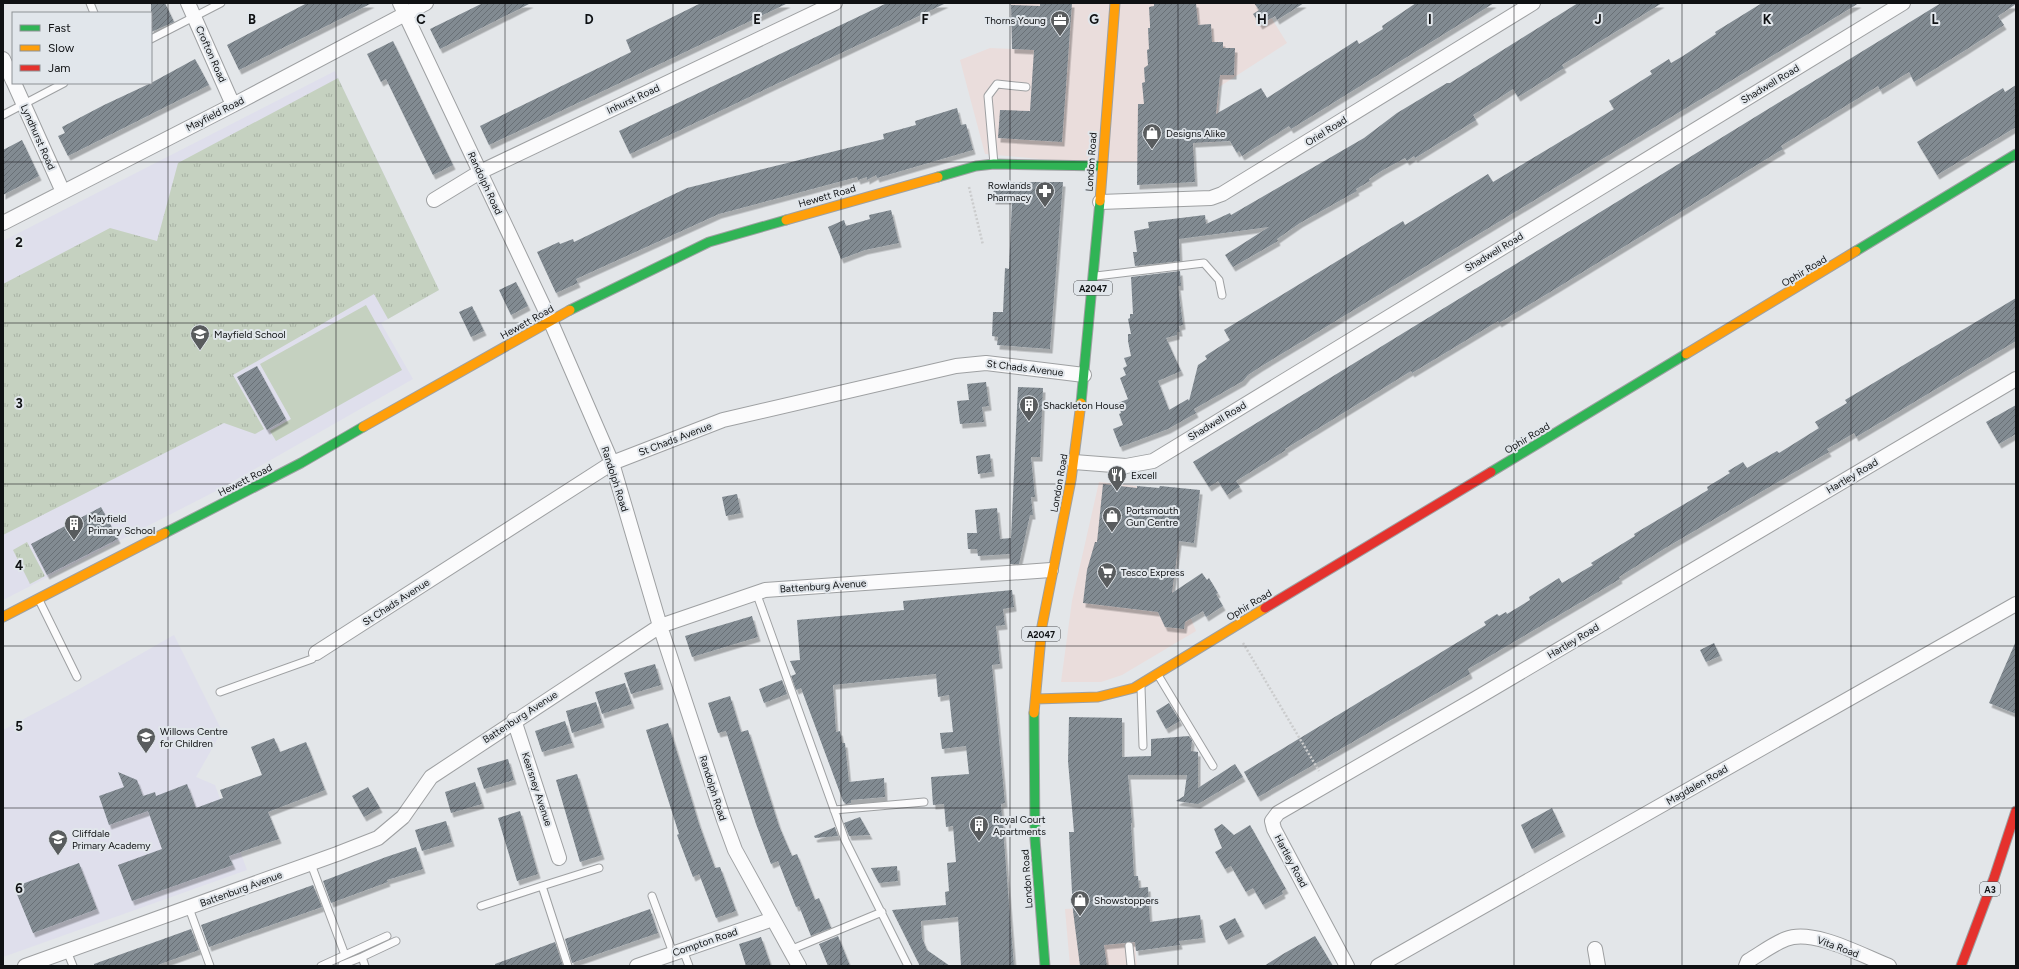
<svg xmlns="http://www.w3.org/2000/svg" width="2019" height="969" font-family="Figtree,sans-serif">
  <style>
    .commercial { fill: #eadddc }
    .education { fill: #dfdfec }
    .grass { fill: url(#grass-tufts) }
    .garden { fill: #c5d1c0 }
    .building { fill: url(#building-hatch); filter: url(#shadow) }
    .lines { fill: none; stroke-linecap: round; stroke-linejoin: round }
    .lane-casing { stroke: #9ea0a2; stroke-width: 9 }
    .street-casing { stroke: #9ea0a2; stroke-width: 16 }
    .fast-casing { stroke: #9ea0a2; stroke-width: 11 }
    .slow-casing { stroke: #9ea0a2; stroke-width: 11 }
    .jam-casing { stroke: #9ea0a2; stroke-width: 11 }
    .path { stroke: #cbcccd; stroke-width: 2.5; stroke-dasharray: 2 2; stroke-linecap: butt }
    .lane { stroke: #fbfbfc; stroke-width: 7 }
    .street { stroke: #fbfbfc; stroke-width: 14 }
    .fast { stroke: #30b455; stroke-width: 9 }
    .slow { stroke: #ff9f0a; stroke-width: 9 }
    .jam { stroke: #e5322d; stroke-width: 9 }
    .grid { fill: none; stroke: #0f1113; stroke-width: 1; stroke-opacity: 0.55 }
    .labels { text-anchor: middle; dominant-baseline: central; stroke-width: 4; stroke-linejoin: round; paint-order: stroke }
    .shield { fill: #e1e6eb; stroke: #4e5154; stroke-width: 1 }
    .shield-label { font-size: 9px; font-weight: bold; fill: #0f1113 }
    .poi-label { font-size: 10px; fill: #0f1113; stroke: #e1e6eb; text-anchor: start }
    .street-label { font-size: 10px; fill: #0f1113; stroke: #e1e6eb }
    .grid-label { font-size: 13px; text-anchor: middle; font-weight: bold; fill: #0f1113; stroke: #e1e6eb; stroke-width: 4; stroke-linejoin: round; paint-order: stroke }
  </style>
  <defs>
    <pattern id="grass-tufts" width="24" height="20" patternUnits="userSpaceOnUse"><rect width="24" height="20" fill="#c5d1c0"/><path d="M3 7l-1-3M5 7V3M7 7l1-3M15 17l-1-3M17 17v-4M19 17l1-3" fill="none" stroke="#a8b2a4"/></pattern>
    <pattern id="building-hatch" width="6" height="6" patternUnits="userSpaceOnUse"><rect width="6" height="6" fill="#828b92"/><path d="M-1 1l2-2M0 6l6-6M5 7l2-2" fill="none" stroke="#697076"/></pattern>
    <filter id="shadow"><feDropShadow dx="2.5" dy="4.5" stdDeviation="0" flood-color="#0004"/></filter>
  </defs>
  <rect width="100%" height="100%" fill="#e3e6e9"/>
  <path class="commercial" d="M1011,3H1262L1287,43L1219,87L1217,142L1193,143L1194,160L1129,162H1072L985,154L960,60L990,48L1012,49Z
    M1099,482L1137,486L1181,530L1170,612L1189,614L1196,631L1122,675L1101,682H1061L1072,601Z
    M1131,905L1137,966H1070L1065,909Z"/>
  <path class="education" d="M335,71L439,290L381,323L413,379L218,490L3,600V241Z
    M174,635L222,731L196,777L215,785L247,870L3,957V730L67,696Z"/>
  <path class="grass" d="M338,78L439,290L388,319L374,294L233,375L264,429L255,434L224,423L3,535V284L110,228L157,241L178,163Z
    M27,542L45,576L30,584L13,550Z"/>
  <path class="garden" d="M366,305L402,370L276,441L270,431L291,419L260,364Z"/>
  <path class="building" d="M151,3H165L174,22L151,32Z
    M307,3H372L239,70L227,45Z
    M483,3H531L440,49L430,29Z
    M701,3H788L489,145L480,126L631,52L626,40Z
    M887,3H946L630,154L619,131Z
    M1040,3H1072L1062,142L998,138L1000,110L1030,111L1034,50L1012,49L1011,5L1040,6Z
    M1154,3H1196L1198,25L1211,24L1212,42H1223V48H1235L1234,75H1220L1216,114L1261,88L1267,98L1357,40L1359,44L1383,29L1382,26L1416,3H1494L1291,129L1289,126L1242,156L1239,151L1237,153L1230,141L1193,143L1195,182L1137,185L1138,104H1144L1142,83L1145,82L1144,68L1148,65L1147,50L1149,49L1148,28H1150V25L1149,7L1154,6Z
    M1254,3H1304L1277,20L1275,16L1260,25L1253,14L1259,10Z
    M1578,3H1662L1562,65L1564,68L1518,97L1513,89L1473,115L1476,120L1415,158L1414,156L1407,161L1405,158L1383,170L1369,179L1370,181L1356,189L1357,191L1300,223L1277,239L1278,241L1233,267L1225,255L1269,227L1179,239L1180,261L1135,266L1133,252H1137L1134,231L1149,228L1148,222L1205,215L1206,224L1230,213L1231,215L1364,138L1397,113L1447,83H1450Z
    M1762,3H1859L1260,367L1248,375L1243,381L1194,409L1196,413L1168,429L1120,447L1113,429L1123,425L1119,414L1121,413L1118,403L1128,399L1120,378L1126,375L1123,368L1127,366L1124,358L1131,356L1128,341V334H1131L1128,319L1130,318V314H1133L1131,277L1180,271L1181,286H1178L1183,325L1179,326L1180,332H1177V335L1166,338L1181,371L1158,381L1169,410L1188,399L1189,401L1198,365L1207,359L1205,356L1230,340L1224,330L1403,221L1405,225L1488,174L1493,182L1553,146L1614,109L1609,101L1652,74L1650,71L1669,59L1671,63L1683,56L1716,34L1715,32Z
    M1941,3L2016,4L1998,16L2004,25L1964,51L1914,82L1909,72L1880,90L1878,86L1781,146L1783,149L1560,286L1499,323L1498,321L1412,373L1411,371L1285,449L1286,450L1236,481L1240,487L1233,491L1227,495L1218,481L1209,487L1193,462Z
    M393,41L453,165L433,175L386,79L381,82L367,54Z
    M195,59L209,85L68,156L58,136L65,133L62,127L104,105L151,83Z
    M2016,85V127L1937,175L1917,142L2003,88L2005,92Z
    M957,108L961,125L966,124L973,150L877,178L876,175L867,180V177L858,180L857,177L719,214L576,279L578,283L556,293L537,252L559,242L560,244L573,239L574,242L687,188L884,139L883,134L916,125L915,121Z
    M22,140L39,176L3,195V150Z
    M1004,182H1063L1050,349L997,345L998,337L992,336L993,312H1003L1005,268L1009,269L1012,200H993L994,185H1004Z
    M891,210L899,243L865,250L841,259L828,227L844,220L846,226L870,219L869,215Z
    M516,282L528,306L511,315L499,290Z
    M2016,298V341L1856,437L1854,433L1827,449L1829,452L1667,547L1619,577L1620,579L1468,669L1470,674L1258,797L1244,772L1486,625L1484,622L1497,614L1499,616L1506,612L1507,614L1530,600L1529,597L1559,578L1562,583L1593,565L1591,563L1635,536L1634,534L1708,490L1707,487L1730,473L1728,471L1743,462L1747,468L1777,451L1779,453L1819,428L1815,422L1847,403L1845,400Z
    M472,306L484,331L471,337L459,312Z
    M257,366L286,419L267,430L237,377Z
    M986,382L989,406L982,407L984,422L960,424L957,401L969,400L967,384Z
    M1018,387L1043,388L1040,457H1031L1035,497H1031L1033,515H1030L1019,564H1010V554L978,556L977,549H968L967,533H977L975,510L997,508L1000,539L1011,538Z
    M2016,405V434L1999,444L1986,422Z
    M990,454L992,472L978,474L976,456Z
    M1103,484L1137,488V486L1159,488L1160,486L1200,490L1194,543L1179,541L1172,593L1202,573L1207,580L1209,578L1218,593L1216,594L1223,606L1206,617L1203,611L1185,622L1184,629L1165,627L1158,612L1083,603L1087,570L1095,542H1097Z
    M737,494L741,513L726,516L722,497Z
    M101,507L118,539L47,575L31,544Z
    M1012,590L1014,607L1003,609L1005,625L996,626L1000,664L992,665L1005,803L1001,804L1014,966H961L958,917L921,921L922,938L927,950L950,966H920L892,910L946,905L945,892L949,891L947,863L956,862L953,826L946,827L944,804L933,805L931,777L969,774L966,746L942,749L940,733L953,732L949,695L938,697L936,674L833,685L836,732L840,731L842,743H845L849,782L884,778L885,797L851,800V803L846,804L843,801L801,688L796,690L791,676L796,674L790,661L800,660L797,620L904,610L903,601Z
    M752,616L758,637L692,657L685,636Z
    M2016,641V714L1989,703Z
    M1714,643L1720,656L1706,662L1700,650Z
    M655,664L661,685L631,694L624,673Z
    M782,680L787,694L764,703L759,689Z
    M625,683L632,704L602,714L595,692Z
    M730,696L741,732L748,730L779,826L792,856L797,854L815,900L819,898L831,928L815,934L811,936L799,906L796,907L778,861L771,864L756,824L726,731L718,733L708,703Z
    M596,702L602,723L572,733L566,711Z
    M1169,703L1180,721L1166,729L1156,711Z
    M1069,717L1122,718V757L1151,756V739L1189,736L1192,740L1191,751L1198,752V788L1235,764L1243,777L1198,804L1176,801L1184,796L1187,775H1128L1132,823H1131L1134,876H1138L1139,888L1148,887L1150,922L1200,915L1203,938L1179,941L1180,945L1136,951L1135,942L1104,945L1107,966H1080L1073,911L1070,855L1069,832H1074L1068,761Z
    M565,721L572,743L542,752L535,731Z
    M668,723L699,824L715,868L720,867L736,911L716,918L699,874L693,877L677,835L679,834L646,730Z
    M274,738L280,752L306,742L325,790L268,812L279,839L229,856L233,865L132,901L118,865L162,849L148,811L109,825L99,796L124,787L118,772L137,780L143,796L155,792L156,796L187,784L196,808L223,798L220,790L262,775L251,747Z
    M508,759L514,780L484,789L477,768Z
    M577,774L602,855L580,862L556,780Z
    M475,782L482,804L451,813L445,792Z
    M368,787L380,808L364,817L352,796Z
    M1552,808L1563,832L1532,849L1521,825Z
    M520,811L538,874L517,881L498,818Z
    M860,817L870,835L849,836L844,823Z
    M446,821L452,842L422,851L415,830Z
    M1222,824L1234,835L1250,825L1286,889L1282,891L1283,894L1263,905L1253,888L1246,892L1231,866L1225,869L1215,852L1222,848L1214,829Z
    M835,827L838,836L815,838L814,836Z
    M416,847L423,869L387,880L388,882L331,903L323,881L386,857Z
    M79,863L97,909L33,933L14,887Z
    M897,866L898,881L879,883L871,868Z
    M313,885L322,907L209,947L201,925Z
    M650,909L658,933L572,963L565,939Z
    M1235,918L1242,932L1226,940L1219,926Z
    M191,929L199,950L155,966H94V964Z
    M838,936L850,966H828L824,956L819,944Z
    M1315,936L1333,966H1264L1283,954Z
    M761,937L771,966H746L739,944Z
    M555,942L563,966H495V964Z"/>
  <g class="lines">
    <defs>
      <path id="lane" d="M90,3L94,13
        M151,39L221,3
        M3,115L64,83
        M994,164L988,96L997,84L1026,87
        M1096,276L1204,263L1219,280L1222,295
        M756,592L845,840L908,966
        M39,600L77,677
        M1158,675L1213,766
        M1141,687L1143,746
        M220,692L312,659L316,653
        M834,810L924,802
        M311,864L345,955L321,966
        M652,896L673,953
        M481,906L542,886
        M189,908L210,966
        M1129,946L1131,966
        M683,950L689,966
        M790,950L882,912
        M67,951L73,966
        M345,955L387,936
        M362,957L396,941
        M342,965L362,957L365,966
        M568,966L542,886L599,868"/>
      <path id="street" d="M188,3L233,105
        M400,3L550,320L612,463L660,626L724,820L735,850L799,966
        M3,59L13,81
        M14,83L63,192
        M434,200L480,172L835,3
        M1100,202L1211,198L1222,194L1533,3
        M3,223L233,105L426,3
        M1074,462L1126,466L1153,461L1903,3
        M316,653L612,463L723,420L956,366L986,363L1084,375
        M514,720L559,858
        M1595,949L1598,966
        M25,966L337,854L378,838L403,817L431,777L660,626L765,590L1051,570
        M637,966L773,919
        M1347,966L1274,829L1272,821L1278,813L1475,699L2016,379
        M1378,966L2016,604
        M1746,966L1748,961C1760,954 1773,944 1786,939C1813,928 1863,956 1889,966"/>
      <path id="fast" d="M938,177L976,166L994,164L1102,166
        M1856,251L2016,154
        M570,310L709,242L786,220
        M1081,403L1100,201
        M1491,472L1686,354
        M165,533L301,463L363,427
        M1034,713L1035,839L1045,966"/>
      <path id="slow" d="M1100,201L1115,3
        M786,220L938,177
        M1686,354L1856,251
        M363,427L570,310
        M3,617L165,533
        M1036,699L1098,697L1134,688L1265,608
        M1034,713L1042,626L1071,480L1081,403"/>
      <path id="jam" d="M1265,608L1491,472
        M1961,966L1994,878L2016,811"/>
    </defs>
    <use href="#lane" class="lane-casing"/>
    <use href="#street" class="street-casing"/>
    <use href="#fast" class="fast-casing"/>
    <use href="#slow" class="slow-casing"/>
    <use href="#jam" class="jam-casing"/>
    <path class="path" d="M969,187L983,245
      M1243,643L1319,771"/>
    <use href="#lane" class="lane"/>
    <use href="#street" class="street"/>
    <use href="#fast" class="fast"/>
    <use href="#slow" class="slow"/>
    <use href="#jam" class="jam"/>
  </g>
  <path class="grid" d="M168,3V966M336,3V966M505,3V966M673,3V966M841,3V966M1010,3V966M1178,3V966M1346,3V966M1514,3V966M1682,3V966M1851,3V966M3,162H2016M3,323H2016M3,484H2016M3,646H2016M3,808H2016"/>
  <defs>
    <symbol id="office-pin" viewBox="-11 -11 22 30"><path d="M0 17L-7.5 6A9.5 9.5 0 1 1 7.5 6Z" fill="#595c5e" stroke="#e1e6eb"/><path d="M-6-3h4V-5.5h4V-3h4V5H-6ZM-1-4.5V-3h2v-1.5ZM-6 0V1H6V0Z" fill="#fff"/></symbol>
    <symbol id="shop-pin" viewBox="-11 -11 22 30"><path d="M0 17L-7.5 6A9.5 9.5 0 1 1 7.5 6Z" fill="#595c5e" stroke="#e1e6eb"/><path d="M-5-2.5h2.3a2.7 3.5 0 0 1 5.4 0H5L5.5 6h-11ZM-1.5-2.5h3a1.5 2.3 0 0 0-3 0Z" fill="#fff"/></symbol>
    <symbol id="pharmacy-pin" viewBox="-11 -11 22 30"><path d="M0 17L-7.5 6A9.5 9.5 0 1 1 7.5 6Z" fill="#595c5e" stroke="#e1e6eb"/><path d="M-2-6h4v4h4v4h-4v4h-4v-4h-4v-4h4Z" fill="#fff"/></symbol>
    <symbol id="school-pin" viewBox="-11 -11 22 30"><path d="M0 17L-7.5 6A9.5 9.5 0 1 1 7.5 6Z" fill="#595c5e" stroke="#e1e6eb"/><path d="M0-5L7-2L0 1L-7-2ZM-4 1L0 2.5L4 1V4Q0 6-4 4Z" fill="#fff"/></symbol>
    <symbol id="building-pin" viewBox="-11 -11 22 30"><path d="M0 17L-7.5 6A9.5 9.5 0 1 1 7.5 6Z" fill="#595c5e" stroke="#e1e6eb"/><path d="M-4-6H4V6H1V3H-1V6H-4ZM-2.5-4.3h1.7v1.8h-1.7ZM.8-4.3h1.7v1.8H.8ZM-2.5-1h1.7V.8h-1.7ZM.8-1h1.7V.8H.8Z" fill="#fff"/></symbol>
    <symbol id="restaurant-pin" viewBox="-11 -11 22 30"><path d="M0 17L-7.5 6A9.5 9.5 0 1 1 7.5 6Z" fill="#595c5e" stroke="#e1e6eb"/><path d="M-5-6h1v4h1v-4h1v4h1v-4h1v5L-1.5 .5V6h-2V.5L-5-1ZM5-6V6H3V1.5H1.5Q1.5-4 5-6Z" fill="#fff"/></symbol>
    <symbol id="supermarket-pin" viewBox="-11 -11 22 30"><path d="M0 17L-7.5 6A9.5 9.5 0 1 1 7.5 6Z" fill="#595c5e" stroke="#e1e6eb"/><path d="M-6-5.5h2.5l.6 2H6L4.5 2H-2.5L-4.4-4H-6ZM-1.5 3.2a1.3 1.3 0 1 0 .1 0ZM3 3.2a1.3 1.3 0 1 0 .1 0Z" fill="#fff"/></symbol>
  </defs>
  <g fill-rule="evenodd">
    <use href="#office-pin" x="1049" y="9" width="22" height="30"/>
    <use href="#shop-pin" x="1141" y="122" width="22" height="30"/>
    <use href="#pharmacy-pin" x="1034" y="180" width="22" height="30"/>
    <use href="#school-pin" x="189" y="323" width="22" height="30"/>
    <use href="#building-pin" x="1018" y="394" width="22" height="30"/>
    <use href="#restaurant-pin" x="1106" y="464" width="22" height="30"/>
    <use href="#shop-pin" x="1101" y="505" width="22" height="30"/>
    <use href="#building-pin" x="63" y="513" width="22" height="30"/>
    <use href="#supermarket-pin" x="1096" y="561" width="22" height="30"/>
    <use href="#school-pin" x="135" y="726" width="22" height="30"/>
    <use href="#building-pin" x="968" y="814" width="22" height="30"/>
    <use href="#school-pin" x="47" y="828" width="22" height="30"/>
    <use href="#shop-pin" x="1069" y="889" width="22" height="30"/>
  </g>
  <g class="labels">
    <g class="shield">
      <rect x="1074" y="281" width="38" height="14" rx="3"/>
      <rect x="1022" y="627" width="38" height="14" rx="3"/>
      <rect x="1980" y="882" width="20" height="14" rx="3"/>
    </g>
    <g class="shield-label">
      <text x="1093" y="288">A2047</text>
      <text x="1041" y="634">A2047</text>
      <text x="1990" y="889">A3</text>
    </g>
    <g class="poi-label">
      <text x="1046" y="20" text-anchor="end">Thorns Young</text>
      <text x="1166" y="133">Designs Alike</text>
      <text x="1031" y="185" text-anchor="end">Rowlands<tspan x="1031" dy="12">Pharmacy</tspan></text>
      <text x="214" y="334">Mayfield School</text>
      <text x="1043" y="405">Shackleton House</text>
      <text x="1131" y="475">Excell</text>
      <text x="1126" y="510">Portsmouth<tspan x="1126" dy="12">Gun Centre</tspan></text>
      <text x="88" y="518">Mayfield<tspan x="88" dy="12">Primary School</tspan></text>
      <text x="1121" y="572">Tesco Express</text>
      <text x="160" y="731">Willows Centre<tspan x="160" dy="12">for Children</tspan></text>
      <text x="993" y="819">Royal Court<tspan x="993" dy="12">Apartments</tspan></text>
      <text x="72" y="833">Cliffdale<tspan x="72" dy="12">Primary Academy</tspan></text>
      <text x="1094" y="900">Showstoppers</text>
    </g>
    <g class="street-label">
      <text transform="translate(211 54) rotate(66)">Crofton Road</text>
      <text transform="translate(1770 84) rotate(-31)">Shadwell Road</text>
      <text transform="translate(633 99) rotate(-25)">Inhurst Road</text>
      <text transform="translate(215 114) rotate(-27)">Mayfield Road</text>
      <text transform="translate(1326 131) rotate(-32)">Oriel Road</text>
      <text transform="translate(38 137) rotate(66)">Lyndhurst Road</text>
      <text transform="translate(1091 162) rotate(-86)">London Road</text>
      <text transform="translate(485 183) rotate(65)">Randolph Road</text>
      <text transform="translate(827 196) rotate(-16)">Hewett Road</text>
      <text transform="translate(1494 252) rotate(-31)">Shadwell Road</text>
      <text transform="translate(1804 271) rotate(-31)">Ophir Road</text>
      <text transform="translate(527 322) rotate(-29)">Hewett Road</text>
      <text transform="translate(1025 368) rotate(7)">St Chads Avenue</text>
      <text transform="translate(1217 421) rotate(-31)">Shadwell Road</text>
      <text transform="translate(1527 438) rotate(-31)">Ophir Road</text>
      <text transform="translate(675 439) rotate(-21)">St Chads Avenue</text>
      <text transform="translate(1852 476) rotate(-31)">Hartley Road</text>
      <text transform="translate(615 479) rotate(72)">Randolph Road</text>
      <text transform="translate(245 480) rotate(-27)">Hewett Road</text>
      <text transform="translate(1059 483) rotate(-80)">London Road</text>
      <text transform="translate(823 586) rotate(-4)">Battenburg Avenue</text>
      <text transform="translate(396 602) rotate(-33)">St Chads Avenue</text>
      <text transform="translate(1249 605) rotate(-31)">Ophir Road</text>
      <text transform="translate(1573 641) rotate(-31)">Hartley Road</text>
      <text transform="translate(520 717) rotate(-33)">Battenburg Avenue</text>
      <text transform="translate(1697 785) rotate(-30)">Magdalen Road</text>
      <text transform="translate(713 788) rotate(72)">Randolph Road</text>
      <text transform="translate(537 789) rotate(72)">Kearsney Avenue</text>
      <text transform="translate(1291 861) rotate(62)">Hartley Road</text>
      <text transform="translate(1027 879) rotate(-94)">London Road</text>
      <text transform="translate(241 889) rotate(-20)">Battenburg Avenue</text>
      <text transform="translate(705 942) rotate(-19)">Compton Road</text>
      <text transform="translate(1838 947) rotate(20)">Vita Road</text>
    </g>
  </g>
  <g class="grid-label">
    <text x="252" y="24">B</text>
    <text x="421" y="24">C</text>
    <text x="589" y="24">D</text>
    <text x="757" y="24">E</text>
    <text x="925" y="24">F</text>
    <text x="1094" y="24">G</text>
    <text x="1262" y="24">H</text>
    <text x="1430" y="24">I</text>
    <text x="1598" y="24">J</text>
    <text x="1767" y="24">K</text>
    <text x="1935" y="24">L</text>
    <text x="19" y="247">2</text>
    <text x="19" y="408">3</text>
    <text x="19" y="570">4</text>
    <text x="19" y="731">5</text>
    <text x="19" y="893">6</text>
  </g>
  <rect width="2019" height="969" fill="none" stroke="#0f1113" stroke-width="8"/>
  <rect x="12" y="12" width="140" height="72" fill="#e1e6eb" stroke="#8d9195"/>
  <rect x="20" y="25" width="20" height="6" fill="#30b455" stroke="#8d9195"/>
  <text x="48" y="32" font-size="12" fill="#0f1113">Fast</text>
  <rect x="20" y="45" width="20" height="6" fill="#ff9f0a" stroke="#8d9195"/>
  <text x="48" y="52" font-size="12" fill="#0f1113">Slow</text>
  <rect x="20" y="65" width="20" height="6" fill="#e5322d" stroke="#8d9195"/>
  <text x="48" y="72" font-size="12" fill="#0f1113">Jam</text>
</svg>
